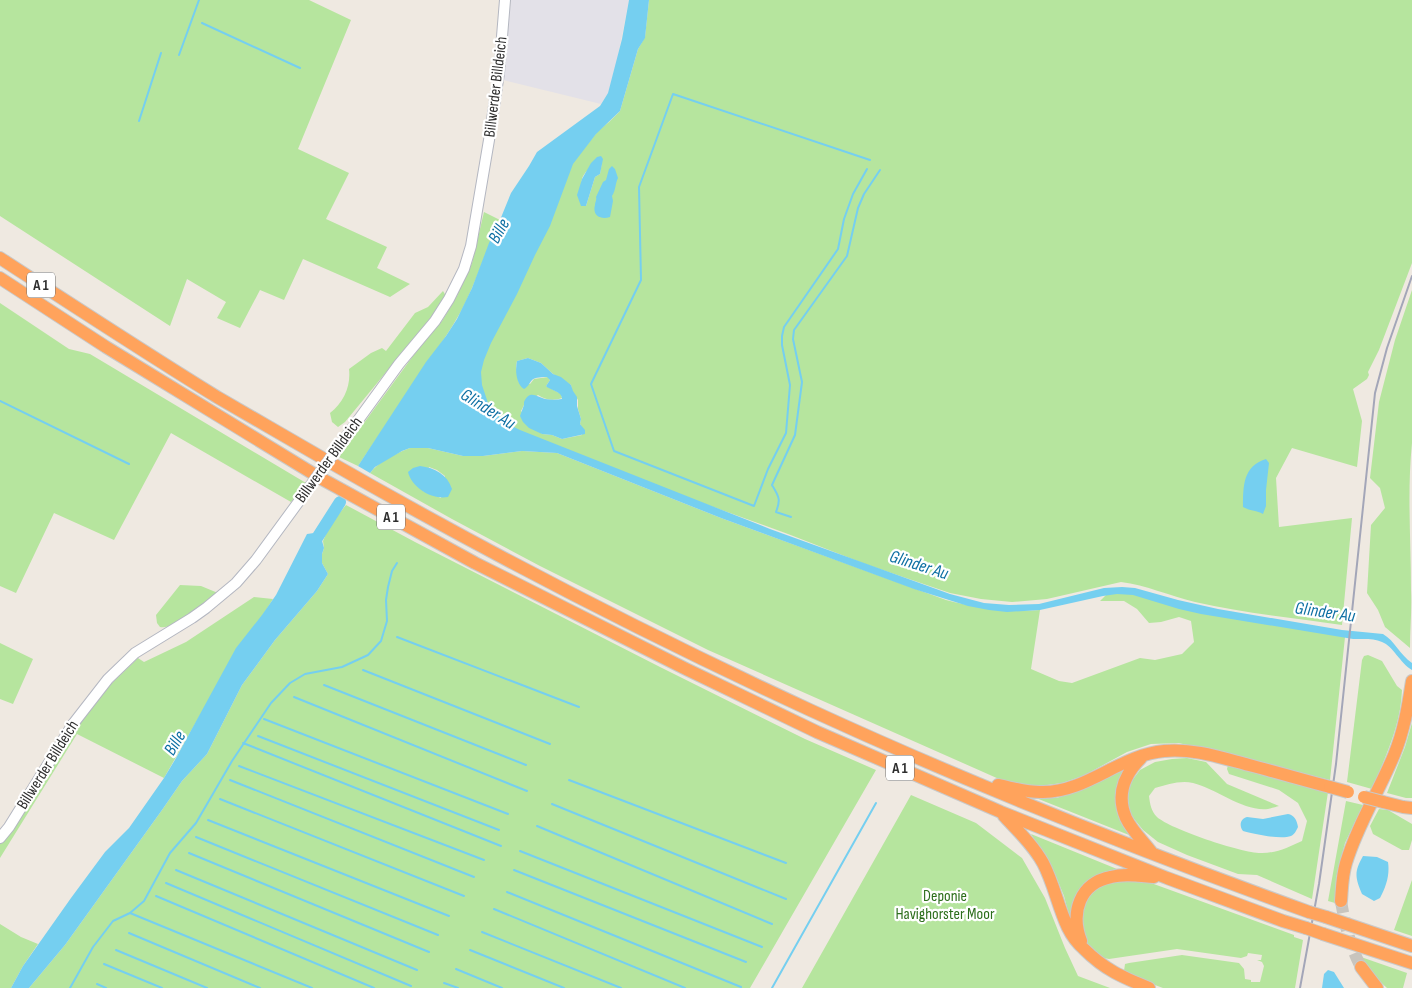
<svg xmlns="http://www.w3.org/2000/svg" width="1412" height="988" font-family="'Sofia Sans Condensed',sans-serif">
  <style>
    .industrial { fill: #e3e1e8 }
    .green { fill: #b6e59e; fill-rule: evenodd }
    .water { fill: #75cff0 }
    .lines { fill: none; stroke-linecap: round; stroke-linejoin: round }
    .stream { stroke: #75cff0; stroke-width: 2 }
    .river { stroke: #75cff0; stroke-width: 12 }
    .highway-tunnel { stroke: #c8c4bd; stroke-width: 12; stroke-dasharray: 12 6; stroke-linecap: butt }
    .secondary-casing { stroke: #b4b7c1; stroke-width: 12 }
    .highway-casing { stroke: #c9c9c9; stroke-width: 14 }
    .secondary { stroke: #fff; stroke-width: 10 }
    .highway { stroke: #ffa35c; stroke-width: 12 }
    .rail { stroke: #a3a6b8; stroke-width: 2 }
    .secondary-bridge-casing { stroke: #b4b7c1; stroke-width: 12; stroke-linecap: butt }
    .highway-bridge-casing { stroke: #c9c9c9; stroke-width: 14; stroke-linecap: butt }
    .secondary-bridge { stroke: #fff; stroke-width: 10 }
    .highway-bridge { stroke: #ffa35c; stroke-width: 12 }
    .labels { text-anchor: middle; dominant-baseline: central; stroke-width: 4.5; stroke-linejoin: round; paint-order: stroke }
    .shield { fill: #fff; stroke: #6d6d6d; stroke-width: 1 }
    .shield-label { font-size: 15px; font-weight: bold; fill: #2e2e2e }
    .street-label { font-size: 16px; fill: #2e2e2e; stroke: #fff }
    .park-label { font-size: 16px; fill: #2c6e1b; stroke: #fff }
    .water-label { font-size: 18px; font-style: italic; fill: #0d6fa3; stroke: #fff }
  </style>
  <rect width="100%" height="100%" fill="#efe9e1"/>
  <path class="industrial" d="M511,0H629L617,61L608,93L601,104L503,80Z"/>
  <path class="green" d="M0,0H309L351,20L298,149L349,173L326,219L387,247L377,268L410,284L390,297L303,259L284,300L260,290L240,328L217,318L226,302L187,279L170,326L0,216Z
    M649,0H1412V263L1379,350L1368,372L1369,375L1367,379L1353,389L1362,421L1357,467L1292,448L1276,478L1279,527L1352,518L1342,625C1293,618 1243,613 1195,602C1170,596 1146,585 1121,582L1047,599L1012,602L981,599L950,593L865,564L788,534L511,434L481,402L475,363L571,165L598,131L609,122L620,111L638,49L645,37ZM602,162L600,174L595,177L586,206C580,181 576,174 602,162ZM528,358L541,363L553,374L571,385L572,391L578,400V409L581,419L580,424L582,427V435L562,439L552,435L542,434L521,411L524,405L538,395C545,400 554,401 562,398L561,394L546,386L550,380L548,377L534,379L530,384L519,383L516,366L517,361Z
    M484,212L500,220C489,242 482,265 472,288C465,305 456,321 446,336L358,466L339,457L424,341L442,321L457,296L472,263Z
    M1412,290V443C1407,492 1411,541 1411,590C1412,609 1410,629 1410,648L1385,627L1378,610L1367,593L1371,525L1385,508L1380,488L1370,478L1379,402L1395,340Z
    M443,291L446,296L441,304L429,320L345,422L338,427L332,422L330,413C344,402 351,386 349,369L371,353L382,348L386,351L415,313L428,307Z
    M0,303L69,349L90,354L306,483L291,502L171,433L114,540L54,513L16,593L0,586Z
    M410,448H428L463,456H483L522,451L557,453L721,518L946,600C977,608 1009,612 1040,610L1031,669L1059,681L1072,683L1140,658L1155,660L1182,654L1194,642L1191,621L1179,617L1161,622L1149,623L1137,609L1124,601H1100L1107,594L1126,591L1170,604L1345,637L1330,780L1179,743L1151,744L1127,752L1083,776L1062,783L1032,787L999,779L708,650L540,566L452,519L370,473C379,461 397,453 410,448ZM429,467L437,470L445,476L441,498L423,491Z
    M346,505L415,542L660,667L805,739L876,770L750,988H29L65,945L162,810L182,781L207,754L242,685L275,640L317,591L328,574L322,563V554L324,548L323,541L330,525Z
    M180,585L201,586L218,593C205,603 175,630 160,627L157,623L156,615Z
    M254,597L273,599L203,710L164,778L77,734L0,858V844L7,835L73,732L108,687L138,658L144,662L186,642Z
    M0,643L33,659L13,704L0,699Z
    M1368,655L1382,661L1397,686L1402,690C1401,725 1385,758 1372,789L1347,782L1362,660L1364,656Z
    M1412,723V798H1406L1387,793L1405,747Z
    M1187,758L1206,762L1227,784L1279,806C1276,807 1272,808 1268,809C1244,812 1217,789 1193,783C1180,780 1167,785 1155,788L1149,796C1150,804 1151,811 1157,817C1170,829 1244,854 1262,853C1277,853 1289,847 1302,841L1307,821L1298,803L1279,790L1229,774L1227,769L1228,765L1328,792L1312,899L1257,875L1238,874L1187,855L1158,842L1143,830L1131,815L1127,797L1131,782L1140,770L1155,762L1172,759Z
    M1128,765L1119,779L1116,797L1129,835L1036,798H1057L1092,784Z
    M911,795L976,823L1022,858L1045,898L1065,948L1078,976L1110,988H802Z
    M1346,801L1363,805L1345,843L1336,878L1335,903L1328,901Z
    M1379,809L1388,810L1412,824V840L1409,850H1402L1373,834L1370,826Z
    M1031,834L1117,869C1085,875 1077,889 1070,919L1064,896L1055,874Z
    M1120,879L1151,883L1294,935V937L1303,940L1295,988H1163L1128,975L1124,971L1125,964L1129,963L1182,955L1239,963L1244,969L1245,979L1251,980V982H1260L1264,966L1262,962L1257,960H1261L1262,955L1248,953L1247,956L1241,958L1177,949L1109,959L1104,958L1098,955L1089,946L1085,940L1081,911L1094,889Z
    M1412,880V936L1394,930Z
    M0,924L21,937L38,944L23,966L11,988H0Z
    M1361,957L1407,973L1403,988H1387L1376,978Z"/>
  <path class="water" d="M629,0H649L645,38L638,49L620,111L596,134L573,164L550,226L535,255L517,294L491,343L484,360L481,372L482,385L488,403L496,414L506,423L520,430L770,529L950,594L984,603L1009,605L1039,604L1104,588L1122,587L1135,588L1178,600L1218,609L1342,630L1383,634C1395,641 1400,655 1412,663V670C1400,663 1393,646 1382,642C1374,638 1363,639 1353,639L1201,614L1179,609L1133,595L1117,594L1103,596L1040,610L1007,612L989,610L968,606L914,589L721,518L557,453L522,451L483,456H463L428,448H410L402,451L375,467L370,473L358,466L426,362L446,336L457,319L472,288L489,243L500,220L511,193L529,166L537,152L600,106L608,93L622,39Z
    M601,156L603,159L600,174L595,177L586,206H581L577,195L582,179L591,163L597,157Z
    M612,166L615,169L618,178C615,184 616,190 612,196L613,201L610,217C601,220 592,216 595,205C595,202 597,200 596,197L603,182L606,180L609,169Z
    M528,358L541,363L553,374L561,377L571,385L573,391L577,397V406L581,419L580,424L585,430V434L562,439L552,435L542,434L529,428L523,422L520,416L524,405V402C530,389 537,397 545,399C551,400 557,400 562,399C562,391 551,391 546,386L550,380L547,377C543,377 535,377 532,380C529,383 529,386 524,389C516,384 515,370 517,361Z
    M1266,459L1269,463L1266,490V506L1263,514C1256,510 1250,511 1243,507C1243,486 1243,466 1266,459Z
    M420,466C435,468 447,474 452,489L448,497C432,500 412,488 408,472L413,468Z
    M314,533L321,537L324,548L322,554V563L328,574L317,591L275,640L242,685L207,754L182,781L162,810L65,945L29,988H11L23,966L71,898L105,852L129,828L164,778L176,758L236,648L262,615L276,595L307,534Z
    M1288,814C1294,815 1297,820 1298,827C1296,831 1295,834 1291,836C1281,840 1254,834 1243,831C1239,826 1240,819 1247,817L1263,819Z
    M1363,856L1377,857L1388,862C1390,875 1386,887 1380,898L1374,901L1362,894C1355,877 1354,872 1363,856Z
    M1328,970L1334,972L1344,988H1322L1324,974Z"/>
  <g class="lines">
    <path class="stream" d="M202,23L300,68
      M179,55L199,0
      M139,121L161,53
      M867,169L853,194L844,219L838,249L784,327L782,336V345L790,385L786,433L768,469L754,506L614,451L591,384L641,280L639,187L673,94L870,160
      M0,401L129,464
      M791,517L776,512C781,499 779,497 772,485L795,435L802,382L793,339L794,330L847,256L858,208L864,194L880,170
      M397,637L579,707
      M363,670L550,744
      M324,685L526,765
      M294,697L527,791
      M264,719L508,814
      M258,736L499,830
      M243,743L501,846
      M239,766L484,860
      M230,780L474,877
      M569,780L786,863
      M220,799L464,896
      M552,804L786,899
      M208,820L449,916
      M537,826L772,924
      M196,837L438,935
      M520,851L762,947
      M189,853L429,952
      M176,870L417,970
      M514,870L746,962
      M166,883L411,986
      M507,892L741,987
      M156,896L374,988
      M494,909L685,988
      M130,913L312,988
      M482,932L621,988
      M129,933L260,988
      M116,950L207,988
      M470,950L564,988
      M104,964L162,988
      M456,969L502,988
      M444,983L458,988
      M97,984L106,988
      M70,988L93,947L113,921L130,913L144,901L170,853L196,823L232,761L271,703L290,683L305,674L342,667L368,655L381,641L387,621L386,600L388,587L392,571L397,563
      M772,988L876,803"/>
    <path class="river" d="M310,549L340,502"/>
    <path class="highway-tunnel" d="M1341,901C1345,925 1350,946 1361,967"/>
    <defs>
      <path id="secondary" d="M340,445L399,364L435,321L449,299L464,269L471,246L489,140L499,73L505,0
        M0,838L9,827L73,724L108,679L135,653L192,618L206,608L236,583L256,560L305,493"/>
      <path id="highway" d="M0,258C72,305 144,352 217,397C251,417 285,436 319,456C479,548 643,633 810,710C973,785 1140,851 1309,912
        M0,278L106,347L322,479L475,563L686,669L817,732L1001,812L1167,878L1283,921L1306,928
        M1141,758C1124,775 1116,795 1126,818C1132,831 1144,842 1152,853
        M998,785C1013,788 1028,793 1043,792C1087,792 1120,755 1164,751C1193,748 1222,758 1249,765C1276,772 1303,780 1330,787
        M1383,802L1403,807L1412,808
        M1004,816C1018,831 1033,845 1043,863C1054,884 1058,907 1068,928C1072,936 1077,943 1084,949C1105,970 1122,977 1149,988
        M1341,901C1342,889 1342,876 1346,863C1357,826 1379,791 1394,755C1404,731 1408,706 1412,681
        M1326,917L1412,946
        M1323,934L1412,963
        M1081,941C1070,912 1080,883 1111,877C1125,873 1140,876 1154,877
        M1361,967L1377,988"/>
    </defs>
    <use href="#secondary" class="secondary-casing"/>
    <use href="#highway" class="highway-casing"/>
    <use href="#secondary" class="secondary"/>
    <use href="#highway" class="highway"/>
    <path class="rail" d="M1300,988L1319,884L1336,764L1375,393L1387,348L1412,276"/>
    <defs>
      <path id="secondary-bridge" d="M305,493L340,445"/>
      <path id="highway-bridge" d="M1330,787L1348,792
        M1364,797L1383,802
        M1309,912L1326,917
        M1306,928L1323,934"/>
    </defs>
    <use href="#secondary-bridge" class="secondary-bridge-casing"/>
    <use href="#highway-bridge" class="highway-bridge-casing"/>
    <use href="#secondary-bridge" class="secondary-bridge"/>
    <use href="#highway-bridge" class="highway-bridge"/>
  </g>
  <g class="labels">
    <g class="shield">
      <rect x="27" y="272.5" width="28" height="25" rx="4"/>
      <rect x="377" y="504.5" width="28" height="25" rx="4"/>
      <rect x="886" y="755.5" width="28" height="25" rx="4"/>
    </g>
    <g class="shield-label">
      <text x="41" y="285">A 1</text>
      <text x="391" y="517">A 1</text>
      <text x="900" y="768">A 1</text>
    </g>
    <g class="street-label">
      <text transform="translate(496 87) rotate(-83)">Billwerder Billdeich</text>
      <text transform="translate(329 460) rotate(-54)">Billwerder Billdeich</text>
      <text transform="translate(48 765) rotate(-58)">Billwerder Billdeich</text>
    </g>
    <g class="park-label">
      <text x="945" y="896">Deponie<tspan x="945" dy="18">Havighorster Moor</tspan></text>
    </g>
    <g class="water-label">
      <text transform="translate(499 231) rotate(-61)">Bille</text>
      <text transform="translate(488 409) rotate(32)">Glinder Au</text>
      <text transform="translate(919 565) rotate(18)">Glinder Au</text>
      <text transform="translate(1325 612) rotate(8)">Glinder Au</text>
      <text transform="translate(175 743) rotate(-59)">Bille</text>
    </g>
  </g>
</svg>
